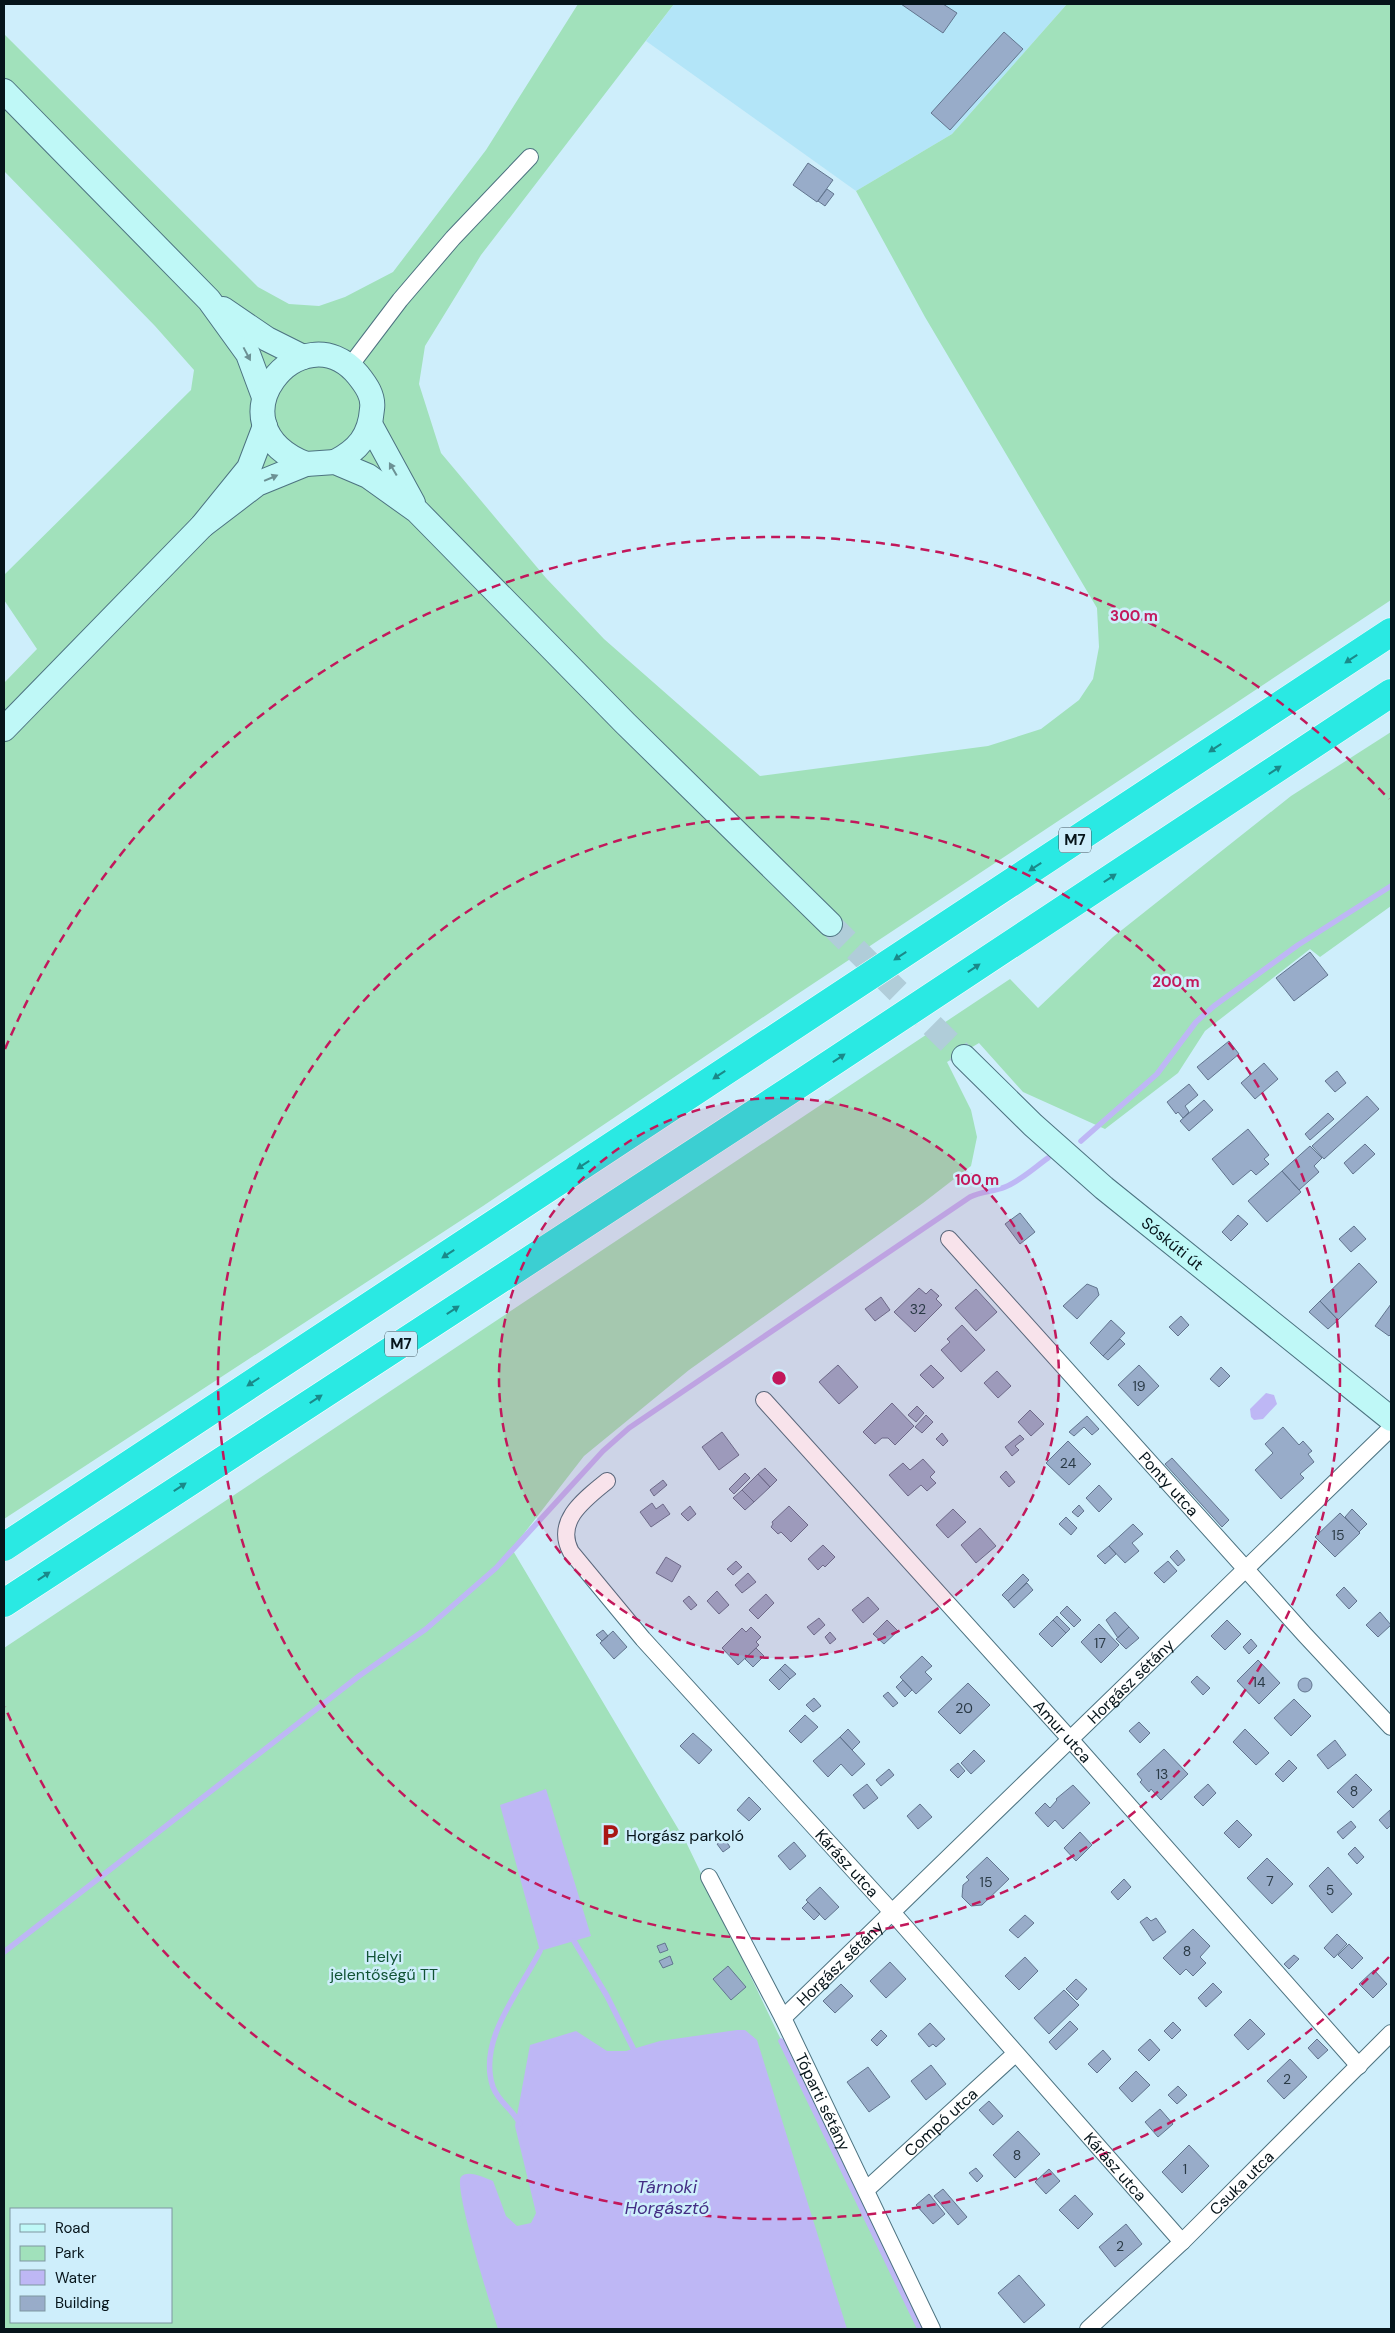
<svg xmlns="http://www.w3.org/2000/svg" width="1395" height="2333" font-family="'DM Sans',sans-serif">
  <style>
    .built { fill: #b3e5f8 }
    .green { fill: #a1e1bb; fill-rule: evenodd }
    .water { fill: #beb7f5 }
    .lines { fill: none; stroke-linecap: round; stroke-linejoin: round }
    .stream { stroke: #beb7f5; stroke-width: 5.5 }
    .building { fill: #98acc9; stroke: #62758f }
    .secondary-tunnel { stroke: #b0cdd9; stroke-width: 24; stroke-dasharray: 24 12; stroke-linecap: butt }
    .street-casing { stroke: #4d7381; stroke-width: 18 }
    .secondary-casing { stroke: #4d7381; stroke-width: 26 }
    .highway-casing { stroke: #fff; stroke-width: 29 }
    .street { stroke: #fff; stroke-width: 16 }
    .secondary { stroke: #bff8f7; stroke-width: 24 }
    .highway { stroke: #2ae9e3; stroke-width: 28 }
    .oneway { fill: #6c9194 }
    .oneway2 { fill: #1a8989 }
    .ring { fill: none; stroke: #c2185b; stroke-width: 2.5; stroke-dasharray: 9 6 }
    .labels { text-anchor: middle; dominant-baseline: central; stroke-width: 5; stroke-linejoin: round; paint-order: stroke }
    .number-label { font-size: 14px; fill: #2a3a46 }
    .shield { fill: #ceeefb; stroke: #42555e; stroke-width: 1 }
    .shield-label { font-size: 15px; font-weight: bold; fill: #06141a }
    .street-label { font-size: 16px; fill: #06141a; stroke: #ceeefb }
    .poi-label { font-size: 16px; fill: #06141a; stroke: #ceeefb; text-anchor: start }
    .park-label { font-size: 16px; fill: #115335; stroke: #ceeefb }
    .water-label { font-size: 18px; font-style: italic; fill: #432d84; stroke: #ceeefb }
    .centre { fill: #c2185b; stroke: #ceeefb; stroke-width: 2.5 }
    .ring-label { font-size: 15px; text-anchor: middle; font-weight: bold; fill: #c2185b; stroke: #ceeefb; stroke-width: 5; stroke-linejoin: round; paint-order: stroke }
  </style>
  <rect width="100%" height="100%" fill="#ceeefb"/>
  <path class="built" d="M674,4H1067L952,134L856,191L646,41Z"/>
  <path class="green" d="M578,4H674L481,255L425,346L419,384L441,453L546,578L604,639L760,776L988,746L1041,729L1079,700L1093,679L1099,647L1097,608L925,317L856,191L952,134L1067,4H1391V600L790,999L483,1206L4,1519V683L37,649L4,600V575L191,390L194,370L155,326L4,171V34L258,287L289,304L319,306L345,297L393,272L486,150Z
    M1391,732V906L1320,957L1310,949L1205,1031L1178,1073L1105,1129L1023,1092L979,1043L947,1062L971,1110L977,1137L971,1166L923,1203L689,1370L584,1456L512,1549L686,1842L920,2329H4V1648L1010,979L1038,1008L1113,937L1291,796ZM11,2209H171V2322H11Z"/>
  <path class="water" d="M1266,1393L1274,1395L1277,1404L1263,1419L1254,1420L1251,1417L1250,1409Z
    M546,1789L591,1936L540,1951L500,1805Z
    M737,2030H745L757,2040L847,2329H498C492,2310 453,2186 461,2177C467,2169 485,2178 493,2181L506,2216L517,2226L531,2223L536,2213L515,2126L530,2045L576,2031L607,2051H626L660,2041Z"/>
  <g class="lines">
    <path class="stream" d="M1081,1141L1157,1074L1196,1022L1214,1006L1298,945L1391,886
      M574,1941L607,1996L633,2048
      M4,1952L359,1676L426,1629L496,1568L603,1451L629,1428L970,1197C982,1191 993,1192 1005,1187C1020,1181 1034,1168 1048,1158
      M781,2041L920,2329
      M520,2124C513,2109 499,2103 493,2087C477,2040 520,1991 540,1951"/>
  </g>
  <path class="building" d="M901,4H943L957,13L943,33Z
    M1004,32L1023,49L950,130L931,113Z
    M808,163L833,180L817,202L793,185Z
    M827,189L834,194L825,206L818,201Z
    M1310,952L1328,975L1294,1001L1276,978Z
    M1229,1041L1239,1054L1208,1080L1197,1067Z
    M1264,1063L1278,1079L1255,1099L1241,1083Z
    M1337,1071L1346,1083L1335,1092L1325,1081Z
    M1189,1084L1198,1095L1185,1106L1189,1112L1183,1118L1178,1112L1176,1114L1167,1102Z
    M1367,1096L1379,1109L1324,1159L1312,1146Z
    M1204,1100L1213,1110L1189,1131L1180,1121Z
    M1328,1113L1334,1119L1310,1140L1305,1134Z
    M1248,1129L1269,1155L1264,1159L1269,1164L1256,1175L1251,1170L1233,1185L1212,1159Z
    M1365,1144L1375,1154L1353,1174L1344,1163Z
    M1310,1146L1322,1158L1314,1166L1319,1172L1299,1190L1282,1171Z
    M1282,1171L1301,1192L1267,1222L1248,1201Z
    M1020,1213L1035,1232L1020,1244L1005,1224Z
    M1238,1215L1248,1224L1231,1241L1222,1232Z
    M1354,1226L1366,1239L1351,1252L1339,1239Z
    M1359,1263L1377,1282L1338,1320L1320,1301Z
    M1087,1284L1097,1288L1099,1295L1077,1319L1063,1306Z
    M919,1288L926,1294L931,1289L939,1296L936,1299L942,1305L915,1332L894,1312Z
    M976,1289L997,1312L976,1331L955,1308Z
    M881,1297L890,1310L875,1321L865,1309Z
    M1320,1301L1338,1320L1328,1329L1309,1312Z
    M1391,1304V1334L1389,1336L1375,1326Z
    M1181,1316L1189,1325L1178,1336L1169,1327Z
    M1111,1320L1125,1333L1103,1356L1090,1343Z
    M962,1325L985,1350L961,1372L941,1350L950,1342L947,1339Z
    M1120,1339L1125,1344L1108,1360L1103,1356Z
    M838,1365L858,1387L839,1404L819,1382Z
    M931,1365L944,1378L933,1388L920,1375Z
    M1139,1365L1159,1386L1138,1406L1118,1385Z
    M1221,1367L1230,1376L1219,1387L1210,1379Z
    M997,1371L1011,1386L998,1398L984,1383Z
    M892,1403L914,1426L895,1445L888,1438H882L875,1444L863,1432Z
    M917,1406L924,1413L916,1422L908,1415Z
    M1030,1410L1044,1424L1031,1436L1018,1422Z
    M926,1415L933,1422L922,1433L915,1427Z
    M1087,1416L1099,1429L1092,1435L1084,1427L1074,1436L1069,1432Z
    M1283,1427L1299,1445L1303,1441L1312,1451L1308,1454L1314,1462L1300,1474L1304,1478L1281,1499L1255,1470L1273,1453L1265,1444Z
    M722,1432L739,1455L719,1470L702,1447Z
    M942,1433L948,1441L943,1446L936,1439Z
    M1020,1435L1024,1439L1015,1446L1019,1450L1012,1456L1005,1447Z
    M1068,1441L1091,1464L1069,1485L1046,1463Z
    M1172,1458L1229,1520L1222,1527L1165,1464Z
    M923,1459L935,1472L930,1477L936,1483L927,1491L921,1485L908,1496L889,1475L903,1463L910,1470Z
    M765,1468L777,1480L770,1487L758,1474Z
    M1006,1471L1015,1482L1009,1487L1000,1477Z
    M745,1473L750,1478L734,1494L729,1489Z
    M758,1474L770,1487L754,1502L742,1490Z
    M663,1480L667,1485L654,1496L650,1490Z
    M1099,1485L1112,1499L1099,1512L1086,1498Z
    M742,1490L754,1502L745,1510L733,1498Z
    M652,1503L656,1509L663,1504L670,1514L651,1527L640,1512Z
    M1079,1505L1084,1511L1078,1517L1072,1512Z
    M690,1506L696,1514L688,1521L681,1514Z
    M789,1506L808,1525L791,1542L781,1532L778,1534L771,1527L773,1524L772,1522Z
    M953,1509L966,1522L948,1538L936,1525Z
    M1352,1509L1367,1524L1359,1532L1345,1517Z
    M1340,1513L1360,1533L1335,1557L1315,1537Z
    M1066,1517L1077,1528L1071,1535L1059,1524Z
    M1133,1524L1143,1534L1132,1543L1139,1551L1125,1563L1109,1546Z
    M980,1528L996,1546L976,1563L961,1545Z
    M823,1545L835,1557L825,1567L823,1565L818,1570L808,1559Z
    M1109,1546L1116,1554L1105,1564L1097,1556Z
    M1177,1550L1185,1560L1178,1566L1170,1557Z
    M666,1557L681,1566L672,1582L656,1573Z
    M736,1561L742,1567L733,1575L727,1569Z
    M1168,1561L1177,1571L1164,1583L1154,1573Z
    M748,1573L756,1582L742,1593L735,1585Z
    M1023,1574L1029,1580L1008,1601L1002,1595Z
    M1027,1583L1033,1590L1014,1608L1008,1601Z
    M1344,1587L1357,1601L1349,1609L1336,1595Z
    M717,1591L729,1605L719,1614L707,1601Z
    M766,1594L774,1603L758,1619L749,1610Z
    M689,1596L697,1605L691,1610L683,1601Z
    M868,1597L879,1609L863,1623L852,1610Z
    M1067,1606L1081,1620L1074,1627L1060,1613Z
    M1115,1612L1129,1627L1118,1638L1106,1620Z
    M1380,1612L1391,1625L1378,1637L1366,1625Z
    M1057,1616L1070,1629L1066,1633L1053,1620Z
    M819,1618L825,1625L814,1635L807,1627Z
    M887,1620L898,1631L884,1644L873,1634Z
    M1053,1620L1066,1633L1052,1647L1039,1634Z
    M1227,1620L1241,1634L1225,1650L1211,1636Z
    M1099,1624L1119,1645L1101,1663L1081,1642Z
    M751,1627L761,1637L756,1642L759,1645L738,1665L722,1648L742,1628L746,1632Z
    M1129,1627L1139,1638L1126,1649L1116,1639Z
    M603,1630L608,1636L602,1641L596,1635Z
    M613,1631L627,1647L614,1659L600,1643Z
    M830,1632L836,1639L830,1644L825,1637Z
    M1251,1639L1257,1646L1249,1654L1243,1647Z
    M756,1648L764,1656L753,1667L745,1659Z
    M922,1656L932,1666L925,1672L932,1679L916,1694L900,1677Z
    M1258,1660L1280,1683L1259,1704L1237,1681Z
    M785,1664L796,1674L790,1679L780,1669Z
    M780,1669L790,1679L779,1690L769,1680Z
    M1197,1676L1210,1688L1203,1695L1191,1682Z
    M1298 1685a7 7 0 1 1 14 0a7 7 0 1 1-14 0Z
    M903,1680L912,1690L905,1697L896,1687Z
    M968,1683L990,1705L960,1734L938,1712Z
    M888,1692L898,1703L893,1707L883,1696Z
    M814,1698L821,1706L813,1712L806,1705Z
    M1294,1699L1311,1716L1291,1736L1274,1718Z
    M805,1715L818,1727L801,1743L789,1731Z
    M1139,1722L1150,1733L1140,1743L1129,1731Z
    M848,1729L860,1742L852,1750L840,1737Z
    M1245,1729L1269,1753L1256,1765L1233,1742Z
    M693,1733L712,1750L699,1764L680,1746Z
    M840,1737L865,1764L852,1776L841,1764L828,1777L813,1761Z
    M1335,1740L1346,1755L1328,1769L1317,1755Z
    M1164,1749L1188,1774L1161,1800L1151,1789L1149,1792L1140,1782L1142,1780L1137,1774Z
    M974,1750L985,1761L971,1774L961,1763Z
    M1289,1760L1297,1768L1283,1782L1275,1774Z
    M958,1763L965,1771L958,1778L950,1770Z
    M889,1769L894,1775L881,1786L876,1780Z
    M1356,1774L1372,1790L1353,1808L1337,1792Z
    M867,1784L878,1798L864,1809L853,1795Z
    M1208,1784L1216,1793L1203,1806L1194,1797Z
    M1073,1785L1090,1803L1063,1829L1055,1820L1048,1827L1035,1813L1045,1803L1050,1808L1057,1800L1056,1799Z
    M749,1797L761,1809L749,1821L737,1810Z
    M920,1804L932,1817L918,1829L907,1816Z
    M1390,1810L1391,1825L1387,1829L1379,1820Z
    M1237,1820L1252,1835L1239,1848L1224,1833Z
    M1351,1821L1356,1827L1343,1839L1337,1832Z
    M1080,1832L1092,1845L1076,1861L1064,1848Z
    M724,1838L730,1847L723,1852L717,1844Z
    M794,1842L806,1856L790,1870L778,1856Z
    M1355,1847L1364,1857L1357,1864L1348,1854Z
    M987,1857L1009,1879L982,1905L971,1906L962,1897L963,1885L969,1880L966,1877Z
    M1267,1858L1293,1884L1272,1904L1247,1878Z
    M1328,1867L1352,1894L1332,1913L1309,1886Z
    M1124,1879L1131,1887L1118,1900L1111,1892Z
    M820,1887L839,1907L825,1920L806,1900Z
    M808,1902L820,1914L814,1920L802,1908Z
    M1025,1915L1034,1923L1018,1938L1009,1930Z
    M1147,1917L1151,1921L1156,1918L1166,1932L1153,1941L1140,1922Z
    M1193,1929L1210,1946L1200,1957L1206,1963L1193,1976L1186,1969L1180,1975L1163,1958Z
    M1337,1934L1347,1944L1334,1958L1324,1948Z
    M665,1943L668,1950L660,1953L657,1946Z
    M1349,1944L1363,1958L1352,1969L1338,1955Z
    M1294,1955L1299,1959L1289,1969L1284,1964Z
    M670,1956L673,1964L663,1968L659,1961Z
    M1025,1957L1038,1971L1019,1990L1005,1976Z
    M890,1962L906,1979L886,1998L870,1981Z
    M728,1966L746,1987L731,2000L713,1979Z
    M1374,1970L1387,1984L1373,1998L1359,1984Z
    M1076,1979L1087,1989L1077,2000L1066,1989Z
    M1213,1983L1222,1992L1206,2007L1198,1998Z
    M841,1984L853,1996L835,2013L823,2001Z
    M1064,1990L1079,2005L1049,2034L1034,2018Z
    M1250,2019L1265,2034L1248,2050L1234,2035Z
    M1070,2021L1078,2029L1056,2050L1049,2042Z
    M1173,2022L1181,2030L1172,2039L1164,2031Z
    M930,2023L945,2039L936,2047L933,2044L929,2047L918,2034Z
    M881,2030L887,2036L877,2046L871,2040Z
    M1150,2039L1160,2050L1149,2061L1138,2050Z
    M1317,2039L1328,2050L1318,2059L1308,2048Z
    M1103,2050L1111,2059L1097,2073L1088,2064Z
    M1290,2059L1307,2077L1284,2099L1267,2081Z
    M931,2065L946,2084L926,2100L911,2081Z
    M868,2067L890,2097L869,2112L847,2082Z
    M1136,2071L1150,2085L1132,2102L1119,2088Z
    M1178,2086L1187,2095L1177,2104L1168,2095Z
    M989,2101L1003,2116L993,2125L979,2110Z
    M1160,2109L1173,2124L1158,2137L1145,2122Z
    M1018,2131L1040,2154L1015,2178L993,2155Z
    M1189,2145L1209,2166L1182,2193L1162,2172Z
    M976,2168L983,2176L977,2182L969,2173Z
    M1049,2169L1060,2181L1046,2194L1035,2182Z
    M943,2189L967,2217L958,2225L934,2196Z
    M929,2194L945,2214L933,2224L916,2205Z
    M1075,2195L1093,2214L1078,2229L1059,2210Z
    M1126,2224L1142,2244L1115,2267L1099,2247Z
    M1019,2275L1045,2305L1024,2323L998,2293Z"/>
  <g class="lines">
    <path class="secondary-tunnel" d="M830,924L964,1057"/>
    <defs>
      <g id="street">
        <path d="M350,366L400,300L453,238L530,157"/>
        <path id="s1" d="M949,1239L1305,1635L1391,1727"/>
        <path id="s2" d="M764,1400L1070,1739L1359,2066"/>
        <path id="s3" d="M607,1481C585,1499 554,1521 571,1552L643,1639L891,1911L1182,2242"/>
        <path id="s4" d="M709,1877L783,2018L932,2329"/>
        <path id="s5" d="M783,2018L1391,1428"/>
        <path id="s6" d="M866,2190L1015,2054"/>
        <path id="s7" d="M1088,2329L1182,2242L1391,2033"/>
      </g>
      <g id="secondary">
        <path d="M4,91L209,300L248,354L264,397"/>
        <path d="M223,309L267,339L303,357"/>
        <path d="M371,426L413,503"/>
        <path d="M306,464C206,424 302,308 358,375C366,385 374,396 372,409C370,436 358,450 335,462"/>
        <path d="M202,526L257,484L306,464L335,462L368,476L417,511L625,723L830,924"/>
        <path d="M4,729L202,526L249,468L265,426"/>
        <path id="s8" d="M964,1057L1033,1125L1104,1188L1391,1419"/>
      </g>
      <path id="highway" d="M4,1547L1391,632
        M4,1603L798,1085L1391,693"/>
    </defs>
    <use href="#street" class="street-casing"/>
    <use href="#secondary" class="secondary-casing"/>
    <use href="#highway" class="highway-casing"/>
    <use href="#street" class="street"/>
    <use href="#secondary" class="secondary"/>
    <use href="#highway" class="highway"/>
  </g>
  <defs><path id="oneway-solid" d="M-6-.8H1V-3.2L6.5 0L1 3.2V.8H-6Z" transform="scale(1.25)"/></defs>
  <g class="oneway">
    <use href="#oneway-solid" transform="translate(247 354) rotate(62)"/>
    <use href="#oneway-solid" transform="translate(393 469) rotate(-120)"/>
    <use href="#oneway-solid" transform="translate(271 478) rotate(-23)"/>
  </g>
  <g class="oneway2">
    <use href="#oneway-solid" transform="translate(1351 659) rotate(147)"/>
    <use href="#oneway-solid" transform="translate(1215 748) rotate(147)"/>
    <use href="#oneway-solid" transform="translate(1275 770) rotate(-33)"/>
    <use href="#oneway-solid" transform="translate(1035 867) rotate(147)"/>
    <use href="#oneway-solid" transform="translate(1110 878) rotate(-33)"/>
    <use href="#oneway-solid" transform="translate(900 956) rotate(147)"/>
    <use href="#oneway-solid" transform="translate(974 968) rotate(-34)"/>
    <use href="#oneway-solid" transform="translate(839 1058) rotate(-34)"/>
    <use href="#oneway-solid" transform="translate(719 1075) rotate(147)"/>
    <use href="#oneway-solid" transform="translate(583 1165) rotate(147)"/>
    <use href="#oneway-solid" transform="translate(448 1254) rotate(147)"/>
    <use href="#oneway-solid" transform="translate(453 1310) rotate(-33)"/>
    <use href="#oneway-solid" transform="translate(253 1382) rotate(147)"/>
    <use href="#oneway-solid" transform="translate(316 1399) rotate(-33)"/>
    <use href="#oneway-solid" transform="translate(180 1487) rotate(-33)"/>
    <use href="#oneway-solid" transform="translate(44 1576) rotate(-34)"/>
  </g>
  <circle cx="779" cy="1378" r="280" fill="#c2185b" fill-opacity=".12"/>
  <g class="ring">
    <circle cx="779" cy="1378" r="280"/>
    <circle cx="779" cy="1378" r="561"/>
    <path d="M1389 1957A841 841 0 0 1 5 1707M5 1049A841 841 0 0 1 1389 799"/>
  </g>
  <defs>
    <symbol id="parking-bare" viewBox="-9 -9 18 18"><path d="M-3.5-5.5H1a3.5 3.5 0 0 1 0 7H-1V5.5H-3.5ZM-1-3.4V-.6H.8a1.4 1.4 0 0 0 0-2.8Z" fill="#a91614" stroke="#ceeefb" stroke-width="2.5" paint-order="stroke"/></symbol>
  </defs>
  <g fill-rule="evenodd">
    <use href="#parking-bare" x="594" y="1819" width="32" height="32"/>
  </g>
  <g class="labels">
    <g class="number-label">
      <text x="918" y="1309">32</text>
      <text x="1139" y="1386">19</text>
      <text x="1068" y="1463">24</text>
      <text x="1338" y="1535">15</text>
      <text x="1100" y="1643">17</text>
      <text x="1259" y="1682">14</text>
      <text x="964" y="1708">20</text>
      <text x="1162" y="1774">13</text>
      <text x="1354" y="1791">8</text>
      <text x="1270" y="1881">7</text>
      <text x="986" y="1882">15</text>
      <text x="1330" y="1890">5</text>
      <text x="1187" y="1951">8</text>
      <text x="1287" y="2079">2</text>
      <text x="1017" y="2155">8</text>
      <text x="1185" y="2169">1</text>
      <text x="1120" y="2246">2</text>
    </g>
    <g class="shield">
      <rect x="1059" y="827.5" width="32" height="25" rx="4"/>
      <rect x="385" y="1331.5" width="32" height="25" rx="4"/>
    </g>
    <g class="shield-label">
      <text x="1075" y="840">M7</text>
      <text x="401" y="1344">M7</text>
    </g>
    <g class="street-label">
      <text stroke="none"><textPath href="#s8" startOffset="280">Sóskúti út</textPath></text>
      <text stroke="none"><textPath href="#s1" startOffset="329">Ponty utca</textPath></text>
      <text stroke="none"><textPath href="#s5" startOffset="484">Horgász sétány</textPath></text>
      <text stroke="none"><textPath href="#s2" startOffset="446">Amur utca</textPath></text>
      <text stroke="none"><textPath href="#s3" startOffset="504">Kárász utca</textPath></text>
      <text stroke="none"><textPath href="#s5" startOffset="79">Horgász sétány</textPath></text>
      <text stroke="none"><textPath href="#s4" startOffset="252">Tóparti sétány</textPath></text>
      <text stroke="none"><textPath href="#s6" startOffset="101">Compó utca</textPath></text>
      <text stroke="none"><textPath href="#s3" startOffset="909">Kárász utca</textPath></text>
      <text stroke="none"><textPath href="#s7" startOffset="212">Csuka utca</textPath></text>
    </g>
    <g class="poi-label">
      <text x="626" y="1835">Horgász parkoló</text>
    </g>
    <g class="park-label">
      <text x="384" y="1956">Helyi<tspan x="384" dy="18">jelentőségű TT</tspan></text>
    </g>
    <g class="water-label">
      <text x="667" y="2187">Tárnoki<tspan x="667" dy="21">Horgásztó</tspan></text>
    </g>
  </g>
  <circle cx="779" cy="1378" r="8" class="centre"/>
  <g class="ring-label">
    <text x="1134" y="621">300 m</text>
    <text x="1176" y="987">200 m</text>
    <text x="977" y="1185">100 m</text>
  </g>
  <rect width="1395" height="2333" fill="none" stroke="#06141a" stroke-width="10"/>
  <rect x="10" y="2208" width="162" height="115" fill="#ceeefb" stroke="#7e97a1"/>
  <rect x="20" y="2224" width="25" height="8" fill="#bff8f7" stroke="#7e97a1"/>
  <text x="55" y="2233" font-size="15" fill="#06141a">Road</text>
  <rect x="20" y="2246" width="25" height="15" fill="#a1e1bb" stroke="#7e97a1"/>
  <text x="55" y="2258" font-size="15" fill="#06141a">Park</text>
  <rect x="20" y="2270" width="25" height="15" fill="#beb7f5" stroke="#7e97a1"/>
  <text x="55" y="2283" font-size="15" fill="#06141a">Water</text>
  <rect x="20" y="2296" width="25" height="15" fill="#98acc9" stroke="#7e97a1"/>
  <text x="55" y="2308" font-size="15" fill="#06141a">Building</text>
</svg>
